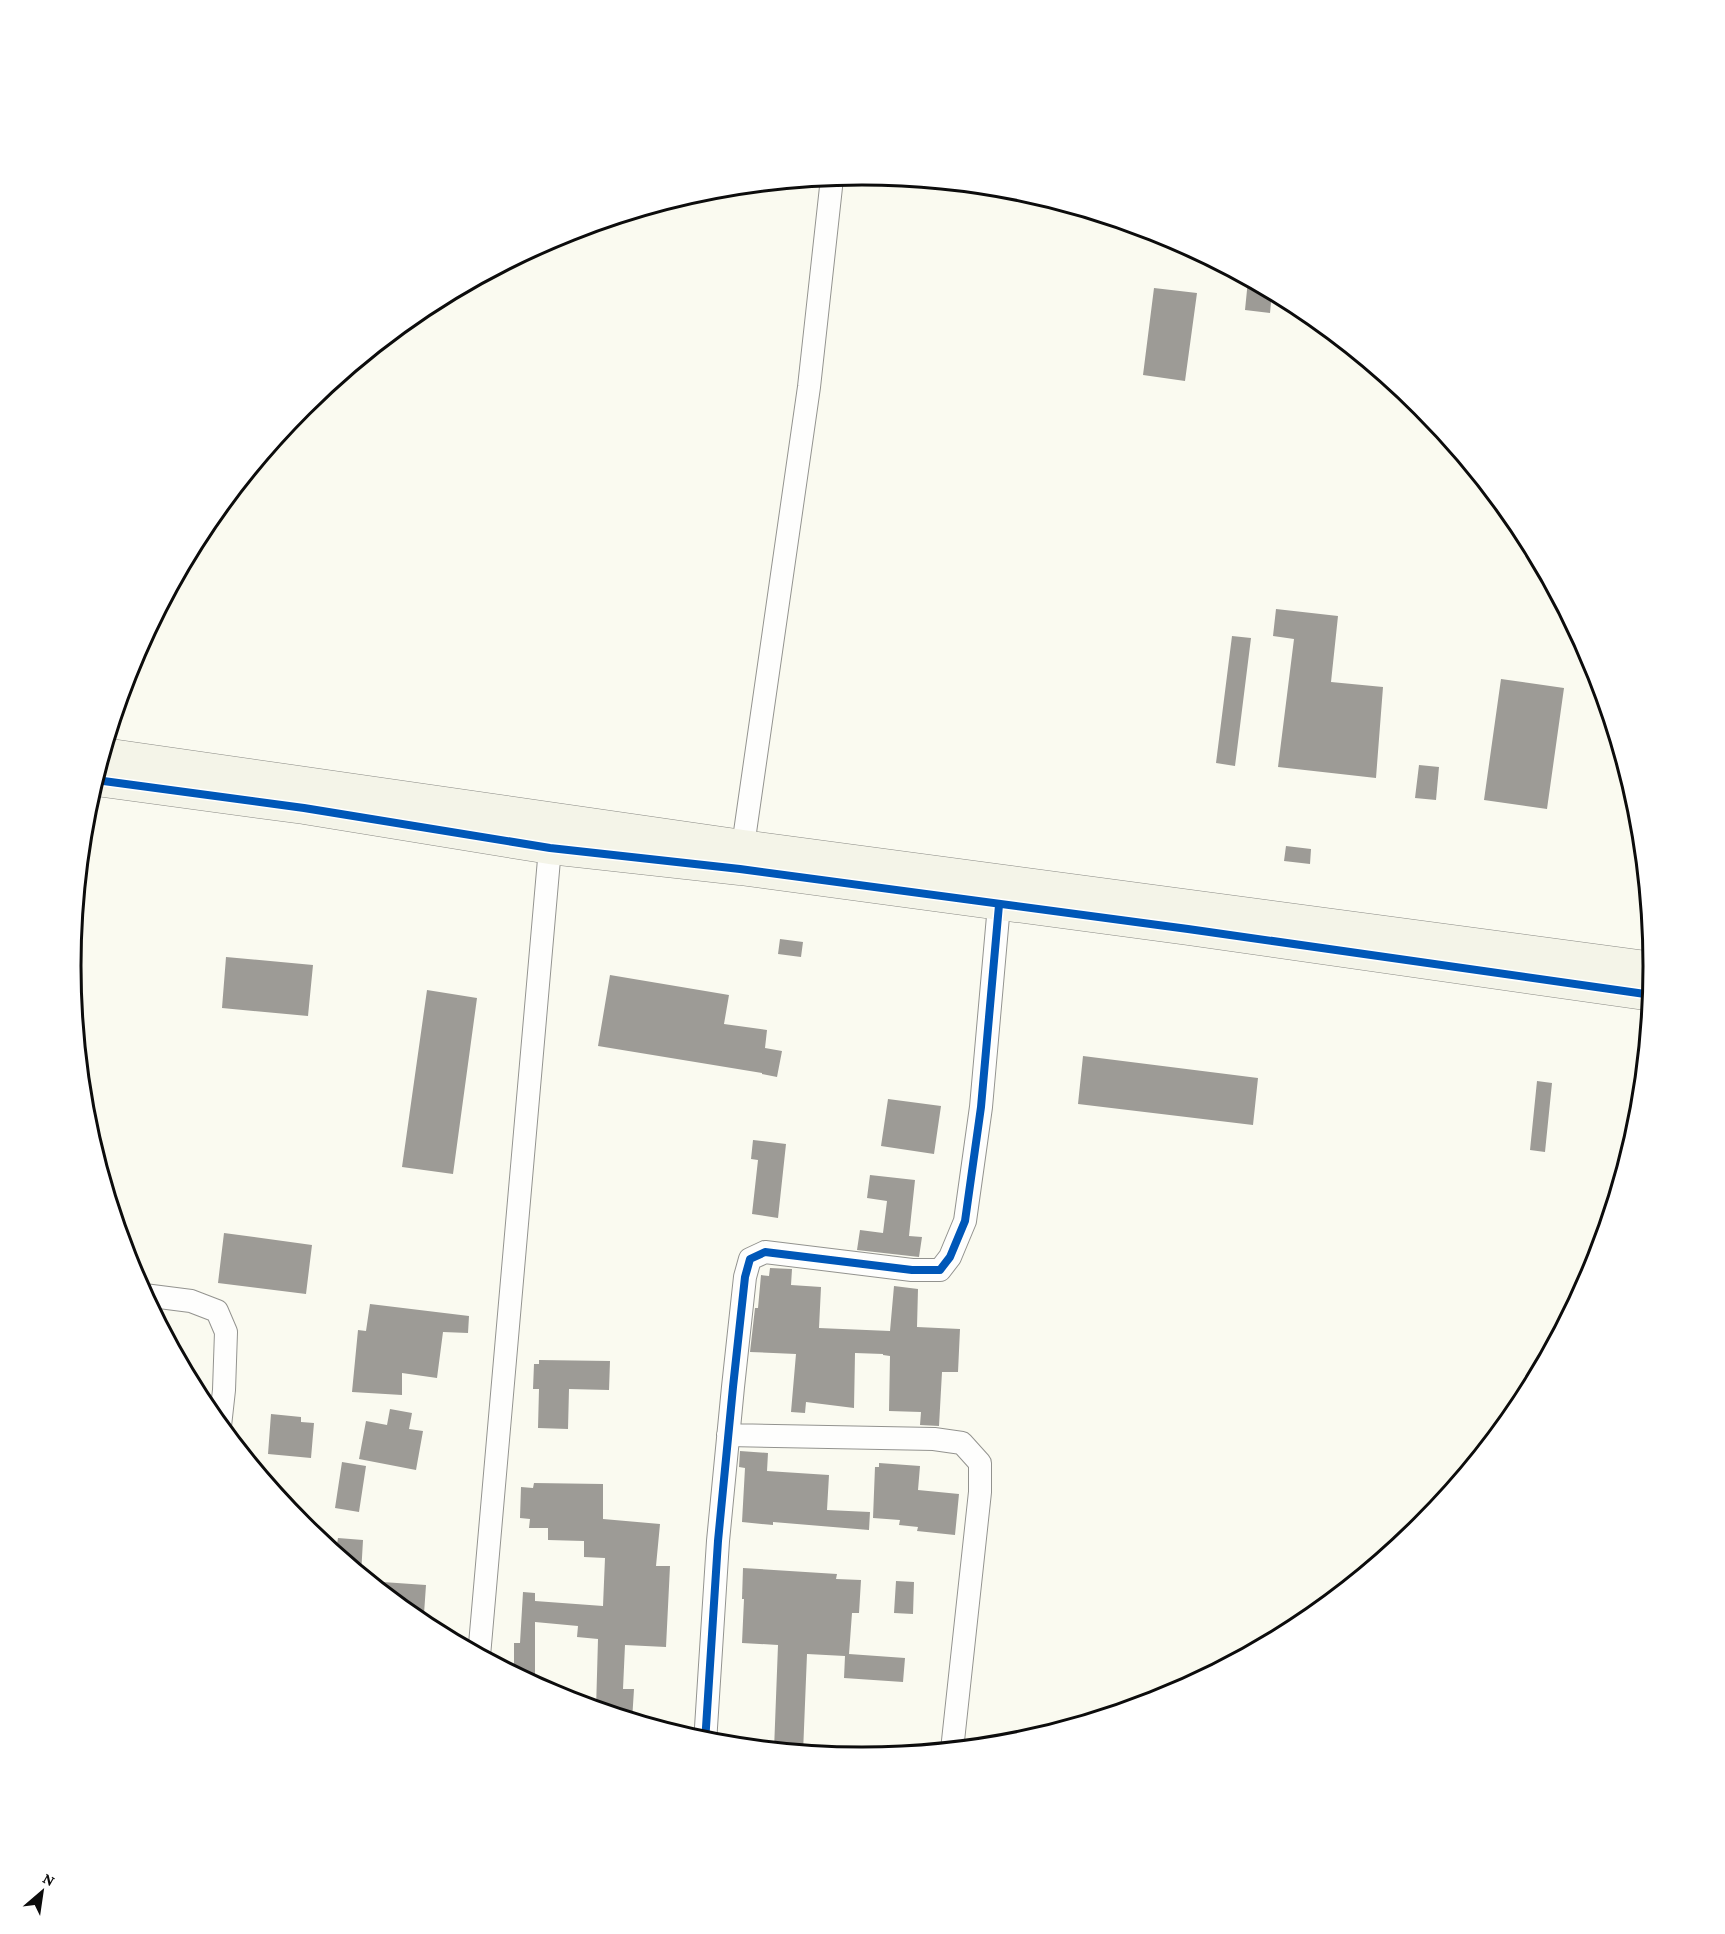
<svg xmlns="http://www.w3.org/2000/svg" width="1725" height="1934" font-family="'Crimson Pro',serif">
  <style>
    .building { fill: #9d9b96 }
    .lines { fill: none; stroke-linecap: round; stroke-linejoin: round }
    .street-casing { stroke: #93938f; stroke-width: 24 }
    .secondary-casing { stroke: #8a8a85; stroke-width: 33 }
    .street { stroke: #fefefd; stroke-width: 22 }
    .secondary { stroke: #f4f4e8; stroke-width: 32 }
    .cycleway-casing { stroke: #fff; stroke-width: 11 }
    .cycleway { stroke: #0057b8; stroke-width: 8 }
    .rim { fill: none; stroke: #0c0c0c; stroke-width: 3 }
  </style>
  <rect width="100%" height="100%" fill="#fafaf0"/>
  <path class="building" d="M1248,280L1272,292L1270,313L1245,310Z
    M1154,288L1197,293L1185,381L1143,375Z
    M1276,609L1338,616L1331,682L1383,687L1376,778L1278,767L1294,639L1273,636Z
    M1232,636L1251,638L1235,766L1216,763Z
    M1501,679L1564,688L1547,809L1484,800Z
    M1419,765L1439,767L1436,800L1415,798Z
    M1286,846L1311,849L1310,864L1284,861Z
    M780,939L803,942L801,957L778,954Z
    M226,957L313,965L308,1016L222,1008Z
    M610,975L729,995L724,1024L767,1030L765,1048L782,1051L777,1077L762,1074V1073L598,1046Z
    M427,990L477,998L453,1174L402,1167Z
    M1083,1056L1258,1078L1253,1125L1078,1104Z
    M1537,1081L1552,1083L1545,1152L1530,1150Z
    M888,1099L941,1106L934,1154L881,1146Z
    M753,1140L786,1144L778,1218L752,1214L758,1160L751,1159Z
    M870,1175L915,1180L909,1236L922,1237L919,1257L857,1250L860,1230L883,1233L887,1201L867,1198Z
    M224,1233L312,1245L306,1294L218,1283Z
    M770,1268L792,1269L791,1285L821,1287L819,1328L890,1331L894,1286L918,1289L917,1327L960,1329L958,1372H942L939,1426L920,1425L921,1412L889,1411L890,1356L883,1355V1354L855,1353L854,1408L806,1402L805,1413L791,1412L796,1354L750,1352L755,1308H758L761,1275L769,1276Z
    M370,1304L469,1316L468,1333L443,1332L437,1378L402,1373V1395L352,1392L358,1330L366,1331Z
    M539,1360L610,1361L609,1390L569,1389L568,1429L538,1428L539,1389H533L534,1364H539Z
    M390,1409L412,1413L409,1429L423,1431L416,1470L359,1459L366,1421L387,1425Z
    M271,1414L301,1417V1422L314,1423L311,1458L268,1454Z
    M740,1451L768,1453L767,1471L829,1475L827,1510L870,1512L869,1530L773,1522V1525L742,1522L745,1468L739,1467Z
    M342,1462L366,1466L359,1512L335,1508Z
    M879,1463L920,1466L918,1490L959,1494L955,1535L917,1531L918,1527L899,1525L900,1520L873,1518L875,1467H879Z
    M534,1483L603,1484V1519L660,1524L656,1566H670L666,1647L625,1645L623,1689H634L632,1721L596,1710L598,1639L577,1637L578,1626L535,1622V1686L514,1675V1643H520L523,1592L535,1593V1601L603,1606L605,1558L584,1557V1541L548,1540V1528H529L530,1519L520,1518L521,1487L533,1488Z
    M338,1538L363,1540L361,1575L321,1543L337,1544Z
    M743,1568L837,1574L836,1579L861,1580L859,1613H852L849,1654L905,1658L903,1682L844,1678L845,1656L807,1654L803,1753L774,1750L778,1645L742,1643L744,1599H742Z
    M368,1581L426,1585L424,1614L407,1613Z
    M896,1581L914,1582L913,1614L894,1613Z"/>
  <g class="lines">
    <defs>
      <path id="street" d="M743,846L809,387L832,178
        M144,1295L191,1301L217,1311L226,1332L224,1390L220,1426
        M728,1435L934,1439L962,1443L980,1463V1492L952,1750
        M479,1656L550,848
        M705,1743L718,1541L733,1387L745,1277L750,1259L765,1252L912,1270H940L950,1257L965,1221L981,1107L999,905"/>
      <path id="secondary" d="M104,754L743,846L1654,968
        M96,780L304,808L550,848L740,869L1188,929L1652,995"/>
    </defs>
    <use href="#street" class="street-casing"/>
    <use href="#secondary" class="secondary-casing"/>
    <use href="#street" class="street"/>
    <use href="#secondary" class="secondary"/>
    <defs>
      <path id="cycleway" d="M96,780L304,808L550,848L740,869L1188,929L1652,995
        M705,1743L718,1541L733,1387L745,1277L750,1259L765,1252L912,1270H940L950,1257L965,1221L981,1107L999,905"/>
    </defs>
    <use href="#cycleway" class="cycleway-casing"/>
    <use href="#cycleway" class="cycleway"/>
  </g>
  <path d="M0 0H1725V1934H0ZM81 966a781 781 0 1 1 1562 0a781 781 0 1 1-1562 0Z" fill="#fff" fill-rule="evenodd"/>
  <path class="rim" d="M81 966a781 781 0 1 1 1562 0a781 781 0 1 1-1562 0Z"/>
  <g transform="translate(42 1892) rotate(29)" stroke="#ffffff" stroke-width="4.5" paint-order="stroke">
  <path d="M0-4.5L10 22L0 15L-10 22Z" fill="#0c0c0c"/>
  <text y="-9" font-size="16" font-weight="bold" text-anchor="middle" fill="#0c0c0c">N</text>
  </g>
</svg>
